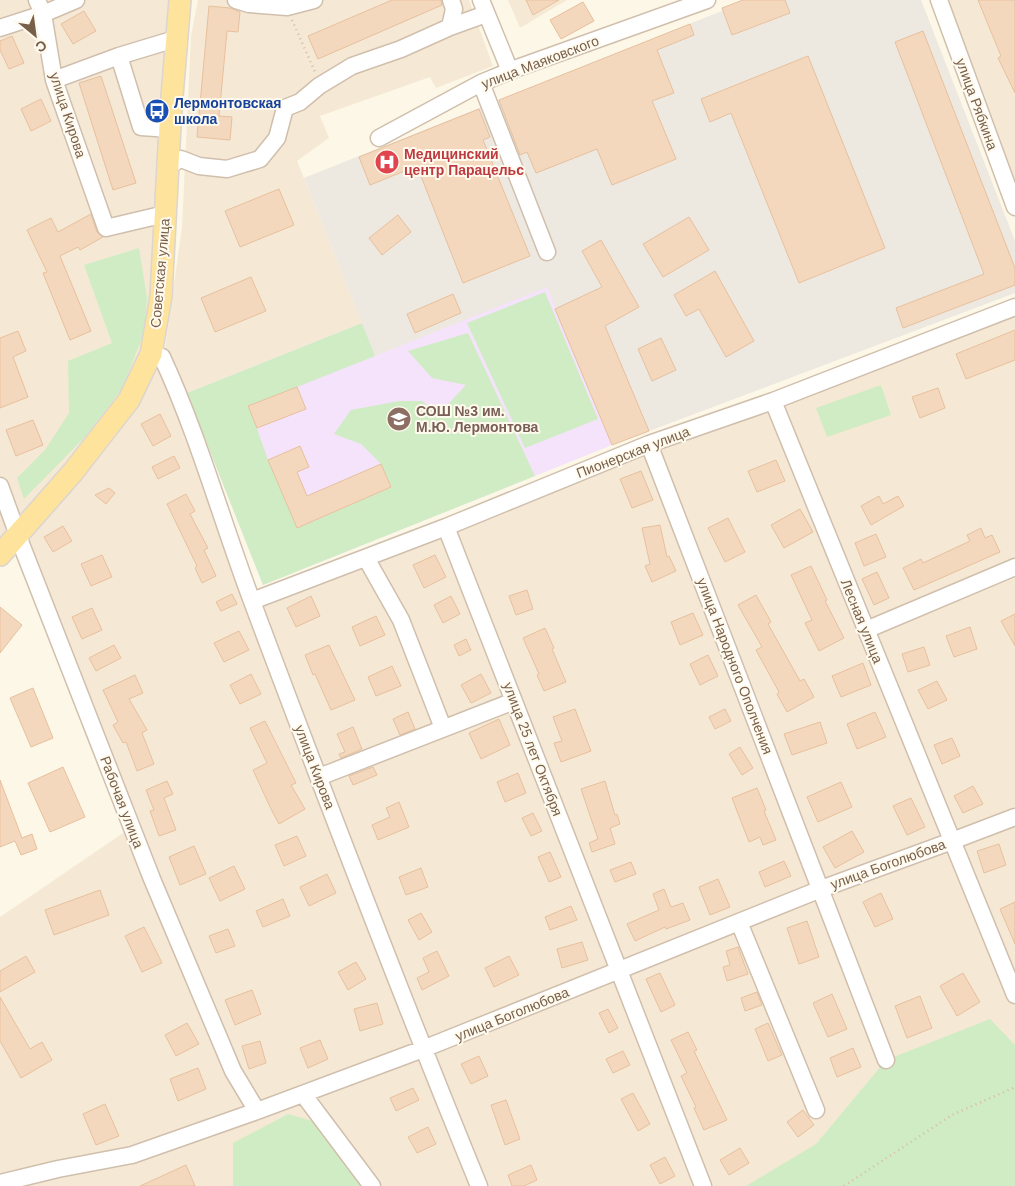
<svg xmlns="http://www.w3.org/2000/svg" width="1015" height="1186" font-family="Arial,sans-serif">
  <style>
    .residential { fill: #f5e9d5 }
    .industrial { fill: #ede8e0 }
    .education { fill: #f4e3fa }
    .green { fill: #d0ecc4 }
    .building { fill: #f4d8bd; stroke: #e7c09d }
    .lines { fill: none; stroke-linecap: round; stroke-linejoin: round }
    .minor-casing { stroke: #d0bfac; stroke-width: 19 }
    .major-casing { stroke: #dcd5d0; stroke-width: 24 }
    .path { stroke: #d9bba0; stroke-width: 2.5; stroke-dasharray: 1 4; stroke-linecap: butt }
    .minor { stroke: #fff; stroke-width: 16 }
    .major { stroke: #fee39d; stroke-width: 21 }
    .labels { text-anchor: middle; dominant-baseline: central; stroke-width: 4; stroke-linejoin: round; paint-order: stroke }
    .street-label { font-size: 14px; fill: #785f4a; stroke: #fffaee }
    .transit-label { font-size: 14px; font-weight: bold; fill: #164399; stroke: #fffaee; text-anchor: start }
    .health-label { font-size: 14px; font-weight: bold; fill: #be3a42; stroke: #fffaee; text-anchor: start }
    .education-label { font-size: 14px; font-weight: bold; fill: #785e54; stroke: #fffaee; text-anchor: start }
  </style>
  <rect width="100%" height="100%" fill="#fdf7e7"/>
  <path class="residential" d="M0,0H180L162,357L252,601L1015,307V1186H371L233,1143V1186H0V917L132,827L23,549L0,555Z
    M198,0H469L493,66L436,88L430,77L320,116L329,138L297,161L362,323L187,393L165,349L182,227L191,36Z
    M508,0H567L520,28Z
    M939,0H1015V207Z"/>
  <path class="industrial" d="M743,0H921L1015,241V293L612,445L547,288L375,356L304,178L722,11V8Z"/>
  <path class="education" d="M547,287L612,445L263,585L187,393L362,323L375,356Z"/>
  <path class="green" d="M139,248L147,298L144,333L122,389L85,437L24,499L17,478L45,450L69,413L68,361L112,343L84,265Z
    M545,292L598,419L525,448L467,323Z
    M362,323L375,356L249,406L268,460L297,528L391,487L381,464L361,444L334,434L351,410L399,401H422L439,414L466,385L432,378L408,351L468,333L535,476L263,585L187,393Z
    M881,385L891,415L827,437L816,408Z
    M990,1019L1015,1045V1186H746L816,1144L886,1060Z
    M288,1114L326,1125L371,1186H233V1143Z"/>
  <path class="building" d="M392,0H441L442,5L318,59L308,36Z
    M526,0H559L533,15Z
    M743,0H785L790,13L732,35L722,8Z
    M978,0H1015V93L998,58L1001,56Z
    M583,2L594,21L561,39L550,20Z
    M209,6L230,8L240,12L238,32L227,31L219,116L232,117L230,140L197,137Z
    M84,11L96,31L73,44L61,24Z
    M690,24L694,35L657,50L674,93L652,101L676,159L612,185L597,149L536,173L527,152L520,155L499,100Z
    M923,31L1015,268V285L903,328L896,308L984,274L895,42Z
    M12,36L24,63L9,69L0,50V41Z
    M808,56L885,248L799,283L731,113L710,122L701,99Z
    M101,76L136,183L113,190L79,83Z
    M41,99L51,121L31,131L21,109Z
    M479,109L490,137L483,140L530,256L463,283L417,166L370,185L359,157Z
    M279,189L294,225L240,247L225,211Z
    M91,214L97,232L103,237L80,250L78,247L60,256L91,331L70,340L43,273L47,272L27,230L51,218L58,232Z
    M398,215L411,232L382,255L369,238Z
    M689,217L709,250L663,277L643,244Z
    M601,240L639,307L605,326L649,431L612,445L555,309L602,287L582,251Z
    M715,271L754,341L726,357L699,309L686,316L674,295Z
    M251,277L266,311L215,332L201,298Z
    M453,294L461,313L415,333L407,314Z
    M1015,330V360L966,379L956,354Z
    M18,331L26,351L13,357L28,397L0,408V338Z
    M661,338L676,370L652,381L638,349Z
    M297,387L306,409L257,428L248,406Z
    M938,388L945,408L920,418L912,397Z
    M160,414L171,436L153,446L141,424Z
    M33,420L43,445L16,456L6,430Z
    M300,446L309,467L297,472L307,496L381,464L391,487L297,528L268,460Z
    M174,456L180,468L158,479L152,467Z
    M776,460L785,481L757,492L748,471Z
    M641,471L653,500L632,508L620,479Z
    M109,488L115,493L106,504L95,495Z
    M186,494L195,511L190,514L208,548L204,550L216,576L202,583L195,568L197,566L167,504Z
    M879,496L883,504L898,496L904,506L871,525L861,506Z
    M800,509L813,532L784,548L771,525Z
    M728,518L745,552L725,562L708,528Z
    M660,525L667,557L669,556L676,571L652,582L645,566L650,564L642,528Z
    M63,526L72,541L53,552L44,537Z
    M981,528L985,538L992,535L1000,552L914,590L903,568L921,559L923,563L970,541L967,535Z
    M876,534L886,557L864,566L855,543Z
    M102,555L112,577L91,586L81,564Z
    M435,555L446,577L424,588L413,565Z
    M811,566L827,600L825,601L844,638L819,651L805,623L812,620L791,575Z
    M877,572L889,598L874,605L862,579Z
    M527,590L533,609L516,615L509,596Z
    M232,594L237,604L221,611L216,602Z
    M756,595L771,622L768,624L800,681L804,679L814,697L787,712L777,694L779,692L756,650L762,647L738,605Z
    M311,596L320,616L296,627L287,608Z
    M451,596L460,614L443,623L434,605Z
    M0,607L22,625L0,653Z
    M92,608L102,630L82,639L72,617Z
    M693,613L703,635L680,645L671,622Z
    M1015,614V646L1001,621Z
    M376,616L385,635L360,646L352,627Z
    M970,627L977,649L954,657L946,636Z
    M545,628L554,648L552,649L566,682L544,691L537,675L539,674L523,638Z
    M239,631L249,650L224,662L214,643Z
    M466,639L471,650L459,656L454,645Z
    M114,645L121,658L96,671L89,658Z
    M329,645L355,700L331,710L315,674L313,675L305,655Z
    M924,647L930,665L908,672L902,654Z
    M708,655L718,676L700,685L690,664Z
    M863,663L871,685L841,697L832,676Z
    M392,666L401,686L376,696L368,677Z
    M251,674L261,694L240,704L230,685Z
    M481,674L491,693L471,703L461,685Z
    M135,675L143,693L129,699L147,730L142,733L154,764L137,771L126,742L123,743L113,725L118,722L103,690Z
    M937,681L947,700L928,709L918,690Z
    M33,688L53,738L31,747L10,698Z
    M575,709L591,751L561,762L554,743L562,741L553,717Z
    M725,709L731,721L715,729L709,717Z
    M408,712L415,729L400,735L393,719Z
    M875,712L886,737L857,749L847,724Z
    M499,719L510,745L481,759L469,733Z
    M265,721L296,783L291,785L305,809L279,824L271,809L253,770L267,763L250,728Z
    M820,722L827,743L792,755L784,734Z
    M353,727L362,749L341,758L339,754L345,752L337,734Z
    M952,738L960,756L942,764L934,745Z
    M740,747L753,768L742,775L729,754Z
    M63,767L85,817L50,832L28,783Z
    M373,767L377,775L353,785L349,776Z
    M518,773L526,793L505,802L497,782Z
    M0,780L22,838L32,834L37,849L21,855L15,841L0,847Z
    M167,781L173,794L164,798L176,830L159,836L150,811L154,810L146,790Z
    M605,781L615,815L617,814L620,824L610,828L615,844L592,852L589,843L598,839L581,789Z
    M841,782L852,807L818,822L807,797Z
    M973,786L983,804L963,813L954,796Z
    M757,788L766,810L764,811L776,840L763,845L760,837L749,842L732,798Z
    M911,798L925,827L907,835L893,806Z
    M399,802L409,827L378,840L372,825L390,817L386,808Z
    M533,813L542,831L531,836L522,818Z
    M852,831L864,852L835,868L823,847Z
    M297,836L306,856L284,866L275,845Z
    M999,844L1006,865L984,873L977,851Z
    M194,846L206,874L180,885L169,857Z
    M550,852L561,877L549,882L538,857Z
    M784,861L791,876L765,887L759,872Z
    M631,862L636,874L615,882L610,870Z
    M234,866L245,889L220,901L209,878Z
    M421,868L428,887L406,895L399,877Z
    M327,874L336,893L309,906L300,887Z
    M718,879L730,907L710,915L699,887Z
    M664,889L671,907L683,903L690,920L666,929L665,927L635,941L627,924L659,910L653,894Z
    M100,890L109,915L54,935L45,910Z
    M881,893L893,919L875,927L863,902Z
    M283,899L290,916L263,927L256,911Z
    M1015,902V944L1000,909Z
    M571,906L577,920L550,930L545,917Z
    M421,913L432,932L419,940L408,920Z
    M807,921L819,957L799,964L787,928Z
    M144,927L162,963L142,972L125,936Z
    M228,929L235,946L216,953L209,936Z
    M582,942L588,960L562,968L557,949Z
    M738,947L748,974L727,981L723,967L730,965L726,951Z
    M437,951L449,976L422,990L417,978L429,972L423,958Z
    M26,956L35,972L0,992V971Z
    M509,956L519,975L494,987L485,968Z
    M356,962L366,979L348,990L338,972Z
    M660,973L675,1005L661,1012L646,979Z
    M963,973L980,1002L957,1016L940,986Z
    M252,990L261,1014L235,1025L225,1000Z
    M757,992L762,1005L745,1011L741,998Z
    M832,994L847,1029L828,1037L813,1003Z
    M920,996L932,1028L907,1038L895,1006Z
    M0,997L30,1049L42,1042L52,1060L21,1078L0,1041Z
    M377,1003L383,1024L360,1031L354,1009Z
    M608,1009L618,1028L609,1033L599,1013Z
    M187,1023L199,1044L176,1056L165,1035Z
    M768,1023L782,1055L768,1061L755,1029Z
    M688,1032L697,1050L694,1051L727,1120L704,1130L694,1108L696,1107L681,1076L687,1073L671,1040Z
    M320,1040L328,1059L308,1068L300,1048Z
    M260,1041L266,1063L249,1069L242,1046Z
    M853,1048L861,1067L837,1077L830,1058Z
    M623,1051L630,1065L613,1073L606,1059Z
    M479,1056L488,1076L471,1084L461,1064Z
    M198,1068L206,1089L178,1101L170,1079Z
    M413,1088L419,1100L396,1111L390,1098Z
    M633,1093L650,1124L638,1131L621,1099Z
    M506,1100L520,1139L505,1145L491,1105Z
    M105,1104L119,1136L96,1145L83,1114Z
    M803,1110L814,1125L798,1137L787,1122Z
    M428,1127L436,1144L417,1153L408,1137Z
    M740,1148L749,1163L729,1175L720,1160Z
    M665,1157L675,1176L660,1184L650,1165Z
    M186,1165L195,1186H140Z
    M531,1165L537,1180L524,1186H512L508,1175Z"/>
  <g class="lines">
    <defs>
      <path id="minor" d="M37,0L43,14L54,80L106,228L165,214
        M236,0L249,4L287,7L314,0
        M481,0L510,71
        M939,0L1015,207
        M450,27L454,9L451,0
        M0,28L43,14L76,0
        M119,56L141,127L170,129
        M54,80L119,56L175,39
        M481,83L547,252
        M379,138L481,83L520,67L707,0
        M168,166L181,159L199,166L227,169L260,159L277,138L285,108L300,102L319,86L352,66L401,49L450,27L486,14
        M151,354L162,357C199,437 222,522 253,604C326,799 400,993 479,1186
        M773,401L1015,995
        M649,444L886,1060
        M0,486L23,549L152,879L233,1071L257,1111
        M446,527L703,1186
        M366,558L401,620L443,728
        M252,601L446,527L649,444L773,401L1015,307
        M866,630L1015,567
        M319,777L514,701
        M739,922L816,1110
        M303,1094L372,1186
        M0,1183L58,1169L132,1155L257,1111L423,1049L821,889L952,841L1015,817"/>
      <path id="major" d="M0,555L73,472L129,400L151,354L161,296L171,108L180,0"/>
    </defs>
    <use href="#minor" class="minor-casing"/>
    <use href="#major" class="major-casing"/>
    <path class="path" d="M292,20L315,72
      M844,1186L952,1115L1013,1088L1015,1086"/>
    <use href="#minor" class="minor"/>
    <use href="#major" class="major"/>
  </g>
  <defs>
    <symbol id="bus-disc" viewBox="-11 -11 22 22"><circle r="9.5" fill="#1a4fb4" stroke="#fffaee"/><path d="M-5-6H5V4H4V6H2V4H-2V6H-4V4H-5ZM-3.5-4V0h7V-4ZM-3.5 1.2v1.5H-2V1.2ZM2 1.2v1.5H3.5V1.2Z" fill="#fff"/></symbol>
    <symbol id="hospital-disc" viewBox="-11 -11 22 22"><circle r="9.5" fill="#e0444e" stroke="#fffaee"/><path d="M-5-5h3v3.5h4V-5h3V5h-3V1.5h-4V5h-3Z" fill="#fff"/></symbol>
    <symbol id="school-disc" viewBox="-11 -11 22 22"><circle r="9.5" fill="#8d6e63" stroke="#fffaee"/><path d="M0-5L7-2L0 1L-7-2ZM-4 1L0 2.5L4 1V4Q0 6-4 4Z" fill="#fff"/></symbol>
  </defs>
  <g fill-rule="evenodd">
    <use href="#bus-disc" x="143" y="97" width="28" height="28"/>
    <use href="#hospital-disc" x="373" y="148" width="28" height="28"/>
    <use href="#school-disc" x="385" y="405" width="28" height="28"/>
  </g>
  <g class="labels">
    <g class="street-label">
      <text transform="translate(540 62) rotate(-21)">улица Маяковского</text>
      <text transform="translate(977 104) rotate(70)">улица Рябкина</text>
      <text transform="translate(68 115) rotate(72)">улица Кирова</text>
      <text transform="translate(160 273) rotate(-85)">Советская улица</text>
      <text transform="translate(633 452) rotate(-21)">Пионерская улица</text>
      <text transform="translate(862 621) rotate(68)">Лесная улица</text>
      <text transform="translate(735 666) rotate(69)">улица Народного Ополчения</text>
      <text transform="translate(533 749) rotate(69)">улица 25 лет Октября</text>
      <text transform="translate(315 767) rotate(69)">улица Кирова</text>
      <text transform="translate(122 802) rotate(69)">Рабочая улица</text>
      <text transform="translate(888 864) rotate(-20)">улица Боголюбова</text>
      <text transform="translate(512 1014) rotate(-22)">улица Боголюбова</text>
    </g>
    <g class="transit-label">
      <text x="174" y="103">Лермонтовская<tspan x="174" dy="16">школа</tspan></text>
    </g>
    <g class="health-label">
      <text x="404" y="154">Медицинский<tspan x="404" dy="16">центр Парацельс</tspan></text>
    </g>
    <g class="education-label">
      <text x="416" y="411">СОШ №3 им.<tspan x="416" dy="16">М.Ю. Лермонтова</tspan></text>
    </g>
  </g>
  <g transform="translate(35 35) rotate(151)" stroke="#fffaee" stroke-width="4" paint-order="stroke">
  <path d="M0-4L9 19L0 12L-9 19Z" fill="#785f4a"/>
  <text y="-8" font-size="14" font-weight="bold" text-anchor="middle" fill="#785f4a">С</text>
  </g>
</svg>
